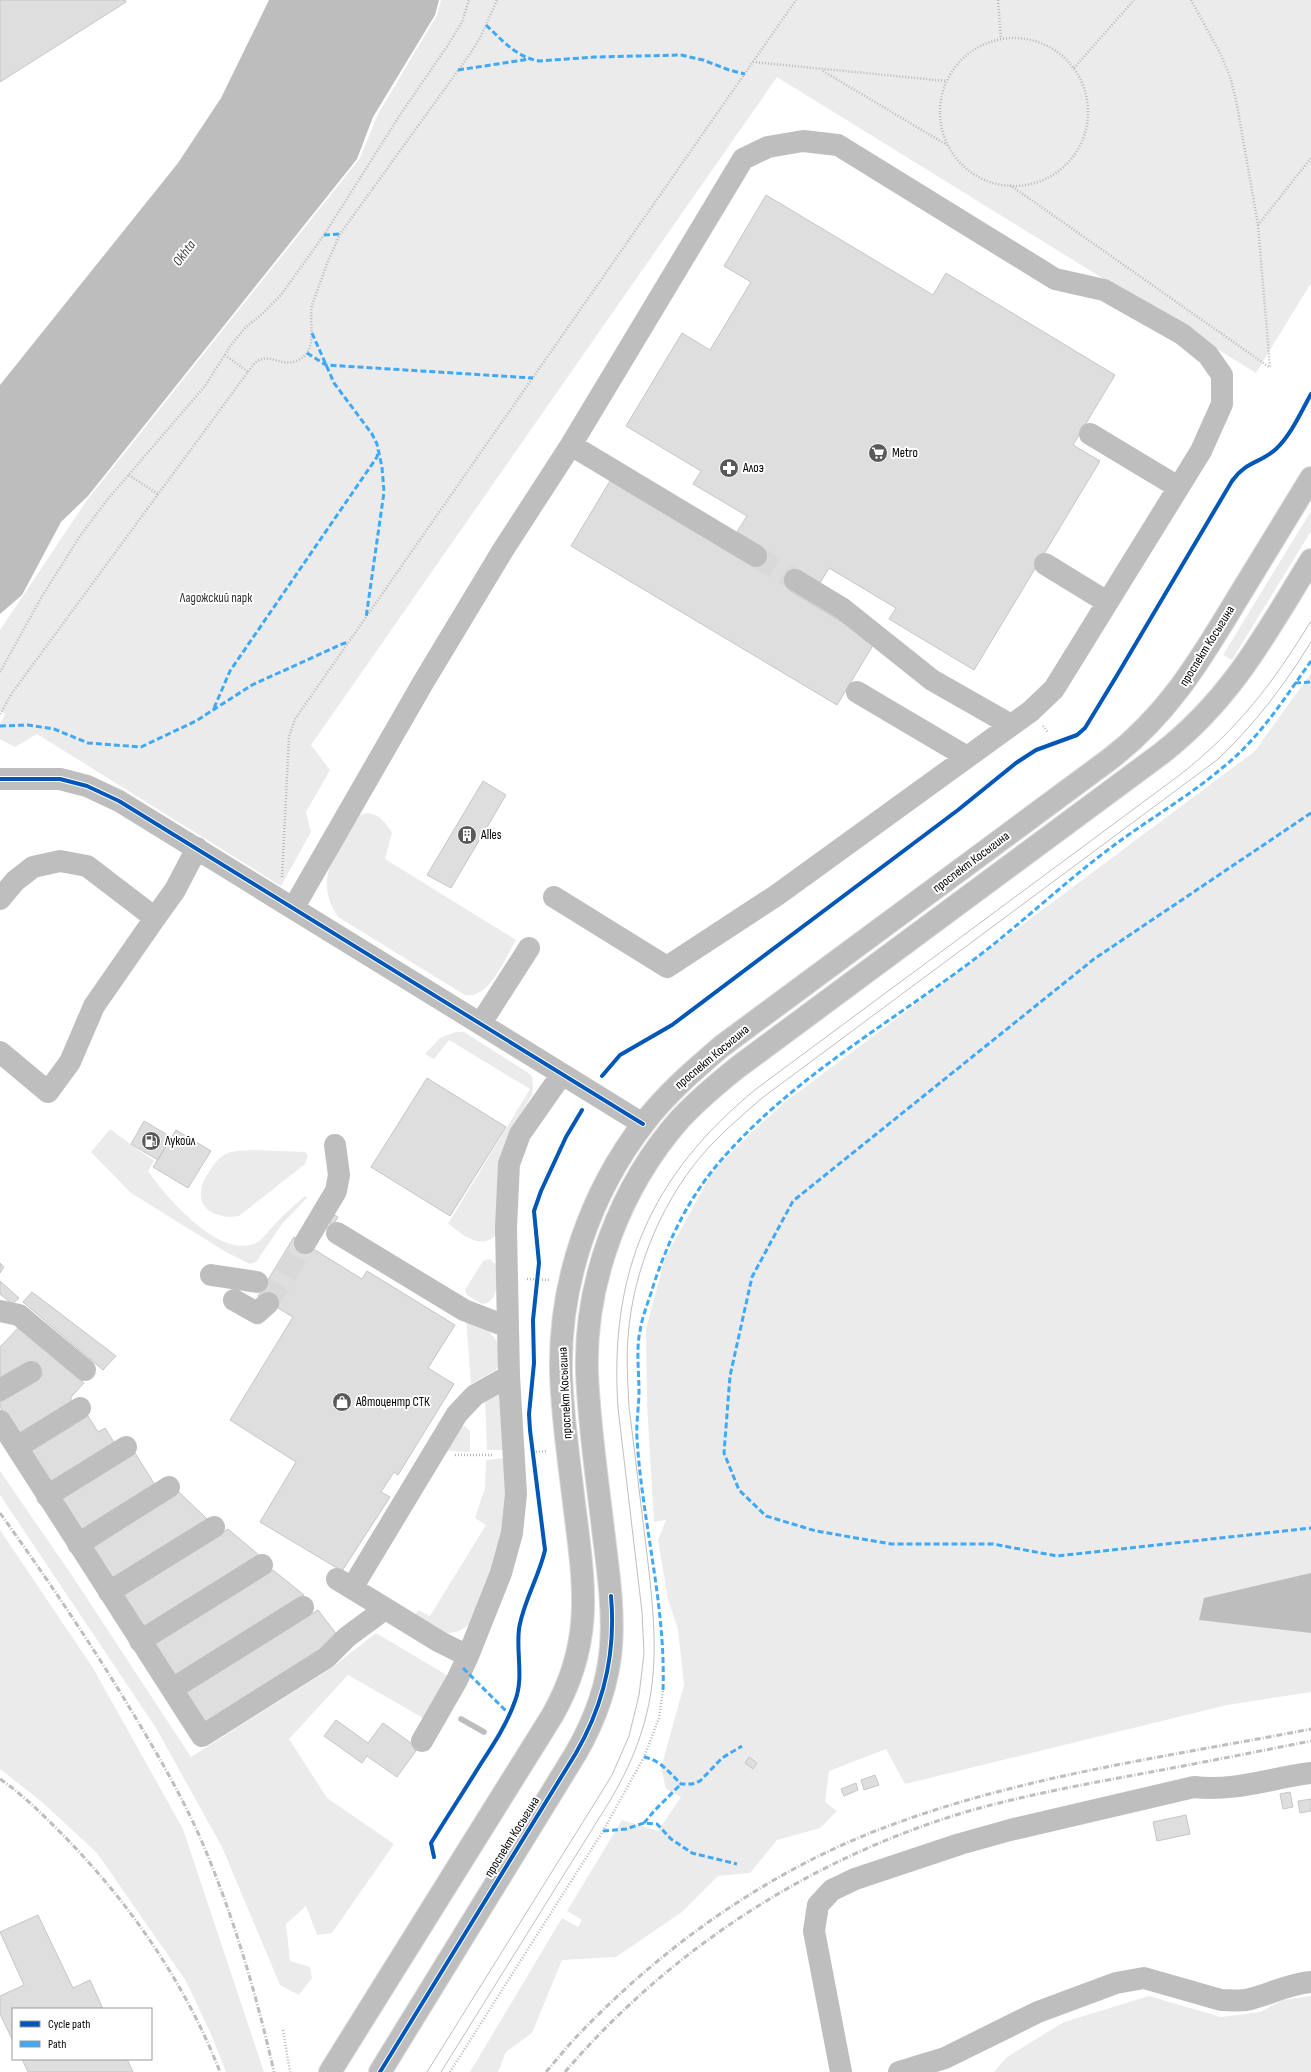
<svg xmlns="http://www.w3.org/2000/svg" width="1311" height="2072" font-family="'Sofia Sans Condensed',sans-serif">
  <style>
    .green { fill: #ebebeb }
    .water { fill: #bdbdbd }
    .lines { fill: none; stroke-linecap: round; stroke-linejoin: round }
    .stream { stroke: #bdbdbd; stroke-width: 5.5 }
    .building { fill: #dedede; stroke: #c6c6c6 }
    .minor-tunnel { stroke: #d9d9d9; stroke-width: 22; stroke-dasharray: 22 11; stroke-linecap: butt }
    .major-casing { stroke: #dbdbdb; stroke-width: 24 }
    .path { stroke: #b9b9b9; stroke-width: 2.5; stroke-dasharray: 1 2; stroke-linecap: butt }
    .minor { stroke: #bebebe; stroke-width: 22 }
    .major { stroke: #bebebe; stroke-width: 22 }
    .tram { stroke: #bebebe; stroke-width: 1 }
    .rail { stroke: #bebebe; stroke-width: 3; stroke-dasharray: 6 2 1 2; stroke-linecap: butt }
    .quiet { stroke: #3fa9f5; stroke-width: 3; stroke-dasharray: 6 3; stroke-linecap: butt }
    .cycleway-casing { stroke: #fff; stroke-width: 6 }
    .cycleway { stroke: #0057b8; stroke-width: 4 }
    .labels { text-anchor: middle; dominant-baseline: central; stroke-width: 4; stroke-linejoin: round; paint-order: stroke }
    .poi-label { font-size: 13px; fill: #000; stroke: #fff; text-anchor: start }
    .park-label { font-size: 13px; fill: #313131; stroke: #fff }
    .street-label { font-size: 13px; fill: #000; stroke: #fff }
    .water-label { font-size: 14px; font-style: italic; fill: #424242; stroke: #fff }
  </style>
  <rect width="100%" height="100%" fill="#fff"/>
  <path class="green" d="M441,0H1311V283L1256,373L777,77L311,745L330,770L306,812L311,832L281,886L37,734L15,747L0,739V724L5,714L0,711V630L87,500L360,158L378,114L437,15Z
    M1311,511V531L1232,660L1223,655Z
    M1311,673V1692L1227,1705L905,1784L886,1749L829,1771L825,1802L837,1811L820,1828L777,1840L750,1873L718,1876L682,1912L616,1957L562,1960L532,2033L506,2052L498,2072H470L562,1918L578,1927L582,1920L567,1911L622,1820L658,1831L681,1797L666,1789L661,1768L684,1685L678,1629L668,1600L658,1540L666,1520L654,1522L647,1404L646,1329L665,1258L713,1171L752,1132L785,1102L1255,751Z
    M368,813C380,815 386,823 392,833L385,859L516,940C505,958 489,1000 465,995L338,917C311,877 339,850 360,815Z
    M456,1032H464L527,1072L532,1076L533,1087L532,1095L509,1135L496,1235C479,1251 463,1234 448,1224L530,1089L449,1040L434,1059L425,1054L440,1038Z
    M110,1129L154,1161L148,1171C166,1197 220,1260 256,1243C264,1239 271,1227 278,1221C286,1212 296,1204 305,1196L307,1198L282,1224L256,1262L250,1264L226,1252L131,1193L91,1152Z
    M253,1150L305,1152L308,1156L305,1164L239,1216C223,1219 199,1213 201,1192C201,1184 206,1177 210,1170C215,1163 220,1156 228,1153C235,1150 245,1151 253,1150Z
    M490,1259L496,1265C496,1279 501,1302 482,1304L467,1295L465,1290L483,1261Z
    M466,1318L489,1331L499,1344V1363L496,1370L471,1384Z
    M498,1394L502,1397L505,1450H487L485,1398Z
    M465,1426L470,1431V1452L447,1451L461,1427Z
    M507,1458V1493L503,1529L494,1571L469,1625L459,1631L446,1634L414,1617L418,1610L430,1616L486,1525L475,1518L485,1488L486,1460Z
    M0,1471L71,1574L191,1757L330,1669L376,1633L450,1677L423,1718L348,1675L289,1739L327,1798L394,1844L332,1933L317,1935L306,1906L286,1924L290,1961L310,1967L312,1978L299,1995L280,1985L222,1847L156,1728L0,1495Z
    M0,1530L93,1668L183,1829L264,2072H226L211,2034L186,1981L97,1853L42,1802L0,1769Z
    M1149,1996L1221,2017L1260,2012L1283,2000L1311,1996V2072H994L1007,2057L1064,2022Z"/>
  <path class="water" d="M269,0H439L435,15L373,117L357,159L88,496L61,522L22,595L0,614V385L178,163L221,98Z
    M1311,1573V1633L1199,1620L1204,1598Z"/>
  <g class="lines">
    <path class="stream" d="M461,1719L484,1732"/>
  </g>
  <path class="building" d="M0,0H125L126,2L0,82Z
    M766,195L933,295L946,273L1115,375L1073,445L1100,461L974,670L889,619L896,608L829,568L820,583L800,571L789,590L875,642L837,705L571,546L610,481L751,565L762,547L737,532L747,516L693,484L701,471L626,426L682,333L710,350L751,282L724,266Z
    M483,781L506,795L451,888L427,875Z
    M427,1078L506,1127L450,1216L371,1167Z
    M144,1121L171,1137L158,1160L131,1144Z
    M176,1130L211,1151L188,1188L153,1167Z
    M331,1213L338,1217L333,1225L327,1221Z
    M294,1237L362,1279L367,1271L455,1325L428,1368L454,1384L398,1475L394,1472L381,1492L390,1497L342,1571L260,1522L296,1462L230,1420L293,1317L258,1296Z
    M0,1263L4,1267L0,1273Z
    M0,1281L19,1298L12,1304L0,1294Z
    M32,1292L116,1356L103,1370L23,1302Z
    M20,1326L84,1383L71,1397V1403L18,1435L0,1407V1402L43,1375L30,1363L0,1379V1347Z
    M88,1416L98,1432L105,1428L115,1444L47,1484L28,1453Z
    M135,1453L155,1485L79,1533L59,1500Z
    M179,1492L208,1520L112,1580L91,1549Z
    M228,1529L260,1556L144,1627L124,1595Z
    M273,1570L304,1595L172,1678L152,1645Z
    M318,1610L338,1636L324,1649L207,1724L186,1692Z
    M336,1720L368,1743L383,1723L418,1748L397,1777L367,1756L362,1763L324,1736Z
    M749,1757L757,1763L753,1769L745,1763Z
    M875,1775L879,1785L864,1790L861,1780Z
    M856,1783L858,1790L844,1796L841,1789Z
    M1290,1792L1293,1807L1283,1809L1280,1794Z
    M1311,1799V1811L1300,1813L1298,1801Z
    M1186,1815L1190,1834L1157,1841L1153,1822Z
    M38,1915L73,1988L90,1980L103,2009H13V2041L0,2014V1996L24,1985L0,1932Z
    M22,2059H127L133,2072H28Z"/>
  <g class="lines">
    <path class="minor-tunnel" d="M756,556L795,580
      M268,1303L305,1243"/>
    <defs>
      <path id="major" d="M330,2072L552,1716C595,1641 584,1584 574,1503C569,1459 562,1416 561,1372C559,1283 590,1193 644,1123C666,1094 694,1070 722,1046L1110,759C1166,716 1198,664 1234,604C1260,562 1285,520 1311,478
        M380,2072L576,1753C623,1671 614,1617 603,1529C597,1477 589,1425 587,1373C584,1282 620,1187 680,1119C698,1100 718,1083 738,1067L1162,753C1232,698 1265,635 1311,560"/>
    </defs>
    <use href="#major" class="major-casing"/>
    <path class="path" d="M998,0L1001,39
      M1191,0L1219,51L1230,76L1237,105L1258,225L1270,367
      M940 112a74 74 0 1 1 148 0a74 74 0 1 1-148 0Z
      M753,62L946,81
      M1074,68L1134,0
      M823,71L947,145
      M1010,185L1269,367
      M1258,225L1311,158
      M225,355L248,372
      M129,475L159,495
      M0,672L41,598L80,536L107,500L205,386L231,345L246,327L262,314L281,295L324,235L400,115L448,45L462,22L469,0
      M0,714L12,693L253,365C268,349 279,368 296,361C320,352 308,324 312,305L328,261L340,234L470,54L480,38L497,0
      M1043,726L1048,732
      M282,877L289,737L295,719L796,0
      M527,1279L549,1280
      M533,1452L548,1451
      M455,1455H494
      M283,2030L290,2072
      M450,2072L603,1831L644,1757L659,1718L663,1690"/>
    <path class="minor" d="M1090,434L1178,487
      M571,445L756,556
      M1045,564L1107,602
      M795,580L843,609L932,680L1011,725
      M857,692L967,757
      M0,779H60L87,786L119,801L643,1124
      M0,899L15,881L33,867L60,861L87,866L155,918L175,890L197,848
      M294,907L424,681L503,550L571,445L743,159L768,147L803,141L838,145L1055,279L1104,290L1182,334L1208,355L1222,375V404L1201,451L1054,689L1031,711L777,895L667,967L554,897
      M481,1023L529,948
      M0,1052L48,1092L70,1062L94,1006L155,918
      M337,1233L464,1310L508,1327
      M305,1243L336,1191L339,1175L335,1145
      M211,1275L257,1282
      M234,1300L257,1313L268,1303
      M0,1311L19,1315L85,1370
      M0,1390L31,1372
      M0,1421L202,1736L326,1658L347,1637L385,1609
      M17,1447L80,1408
      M47,1496L126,1447
      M78,1544L169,1487
      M337,1579L440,1642L468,1656L501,1573L512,1533L516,1494L509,1376L507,1279L506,1227L509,1164L520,1134L562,1074
      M352,1588L457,1414L475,1395L509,1376
      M109,1592L214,1527
      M140,1641L262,1565
      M172,1689L303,1607
      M422,1741L457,1680L468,1656
      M841,2072L814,1931L818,1905L832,1890L855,1879L960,1844L1010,1830L1194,1787C1234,1792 1271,1778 1311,1773
      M899,2072L945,2058L1038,2012L1116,1983L1144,1978L1221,2000C1229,2000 1238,2001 1246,2000C1269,1995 1287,1984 1311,1982"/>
    <use href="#major" class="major"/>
    <path class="tram" d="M427,2072L601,1793L612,1775L629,1736L639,1695L644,1654L642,1612L618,1408C609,1272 650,1176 756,1089L1181,774C1239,728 1273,683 1311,621
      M441,2072L611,1799C664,1708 658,1646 646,1546C640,1499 635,1453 629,1407C628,1383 626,1360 628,1337C633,1268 664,1195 711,1145C727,1128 745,1113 762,1098L1217,760C1254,725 1284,686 1311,642"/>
    <path class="rail" d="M0,1513C46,1577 90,1642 131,1710C158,1755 185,1801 205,1849C235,1921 257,1997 274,2072
      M0,1779C22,1794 40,1812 59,1831C127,1899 185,1982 220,2072
      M546,2072C558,2058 570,2043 583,2030C669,1941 777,1866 894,1824C1027,1775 1172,1756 1311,1729
      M565,2072C671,1948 813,1857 969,1811C1022,1796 1076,1786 1129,1776C1190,1765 1250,1753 1311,1741"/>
    <path class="quiet" d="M486,25C502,40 516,57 539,61L595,57L681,55L703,60L729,70L745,74
      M458,70L530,59
      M324,235L340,234
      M312,333L334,383L372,434L377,444L382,467L384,492L366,618
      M307,353L326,365L533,378
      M1295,683L1311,682
      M214,708L230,671L377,457L378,450
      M0,726L28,725L54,729L88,743L141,747L196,721L252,685L342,644L349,642
      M1311,813L1094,959L793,1201L752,1277L730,1376L724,1453L739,1490L766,1516L816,1531L891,1544H993L1057,1556L1311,1528
      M463,1668L509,1714
      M663,1690C666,1605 642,1522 637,1438C636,1422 639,1407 639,1391C639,1372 636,1350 640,1331C642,1318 647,1305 651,1293C666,1244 689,1196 723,1158C792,1079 885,1026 968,964C1018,927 1063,883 1113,846C1149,819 1188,797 1222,768C1259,739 1284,699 1311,661
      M644,1757C660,1760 670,1773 681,1784H692L700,1781L722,1758L742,1746
      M644,1823L654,1811L681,1784
      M603,1831L626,1829L644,1823L657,1824L671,1839L692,1853L737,1864"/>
    <defs>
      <path id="cycleway" d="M0,779H60L87,786L119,801L643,1124
        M602,1076L620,1055L672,1025L958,810L1016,763L1036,750L1077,735L1085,728L1116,677L1232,481C1246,461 1261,463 1276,449C1291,435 1301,412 1311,394
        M434,1857L431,1843C447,1817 464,1791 480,1765C493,1745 507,1724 515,1701C524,1678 516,1653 519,1629C523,1602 539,1577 545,1550L530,1430L529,1414L534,1363L533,1320L539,1263L534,1211L541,1191L566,1137L582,1110
        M380,2072L576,1753C605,1703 616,1652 611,1596"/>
    </defs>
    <use href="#cycleway" class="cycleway-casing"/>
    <use href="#cycleway" class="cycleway"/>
  </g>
  <defs>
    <symbol id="supermarket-disc" viewBox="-11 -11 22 22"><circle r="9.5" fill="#595959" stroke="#fff"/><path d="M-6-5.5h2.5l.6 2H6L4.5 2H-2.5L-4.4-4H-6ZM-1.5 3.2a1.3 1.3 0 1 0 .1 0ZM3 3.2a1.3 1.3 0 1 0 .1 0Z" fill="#fff"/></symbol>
    <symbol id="pharmacy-disc" viewBox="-11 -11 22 22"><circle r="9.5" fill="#595959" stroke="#fff"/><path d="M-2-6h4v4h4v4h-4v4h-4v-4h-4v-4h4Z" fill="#fff"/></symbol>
    <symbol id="building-disc" viewBox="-11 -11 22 22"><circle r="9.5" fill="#595959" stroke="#fff"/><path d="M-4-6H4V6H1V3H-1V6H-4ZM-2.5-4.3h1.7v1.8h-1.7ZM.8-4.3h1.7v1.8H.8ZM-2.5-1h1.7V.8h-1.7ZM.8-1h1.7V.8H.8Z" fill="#fff"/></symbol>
    <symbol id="fuel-disc" viewBox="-11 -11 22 22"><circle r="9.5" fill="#595959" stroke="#fff"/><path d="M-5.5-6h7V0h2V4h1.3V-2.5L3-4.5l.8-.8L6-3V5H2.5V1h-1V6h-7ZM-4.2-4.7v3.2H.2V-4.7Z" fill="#fff"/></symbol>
    <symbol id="shop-disc" viewBox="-11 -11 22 22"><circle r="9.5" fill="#595959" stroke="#fff"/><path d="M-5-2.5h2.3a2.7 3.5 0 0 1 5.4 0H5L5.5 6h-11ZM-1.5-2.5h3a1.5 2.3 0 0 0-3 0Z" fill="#fff"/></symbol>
  </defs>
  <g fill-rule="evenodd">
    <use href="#supermarket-disc" x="867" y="442" width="22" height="22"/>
    <use href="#pharmacy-disc" x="718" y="457" width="22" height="22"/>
    <use href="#building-disc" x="456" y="824" width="22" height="22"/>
    <use href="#fuel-disc" x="140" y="1130" width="22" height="22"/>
    <use href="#shop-disc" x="331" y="1391" width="22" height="22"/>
  </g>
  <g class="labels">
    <g class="poi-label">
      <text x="892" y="453">Metro</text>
      <text x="743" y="468">Алоэ</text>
      <text x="481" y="835">Alles</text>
      <text x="165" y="1141">Лукойл</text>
      <text x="356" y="1402">Автоцентр СТК</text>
    </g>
    <g class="park-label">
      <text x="216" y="598">Ладожский парк</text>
    </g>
    <g class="street-label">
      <text transform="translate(1207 646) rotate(-58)">проспект Косыгина</text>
      <text transform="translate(971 862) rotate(-37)">проспект Косыгина</text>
      <text transform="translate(712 1057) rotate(-40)">проспект Косыгина</text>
      <text transform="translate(565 1393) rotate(-93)">проспект Косыгина</text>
      <text transform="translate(512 1837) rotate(-58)">проспект Косыгина</text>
    </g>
    <g class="water-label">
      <text transform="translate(184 253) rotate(-53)">Okhta</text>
    </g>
  </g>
  <rect x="12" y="2008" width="140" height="52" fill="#ffffff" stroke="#999999"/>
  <rect x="20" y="2021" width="20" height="6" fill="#0057b8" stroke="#999999"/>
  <text x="48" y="2028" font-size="12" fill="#000000">Cycle path</text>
  <rect x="20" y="2041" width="20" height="6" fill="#3fa9f5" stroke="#999999"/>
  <text x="48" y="2048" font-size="12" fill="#000000">Path</text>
</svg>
